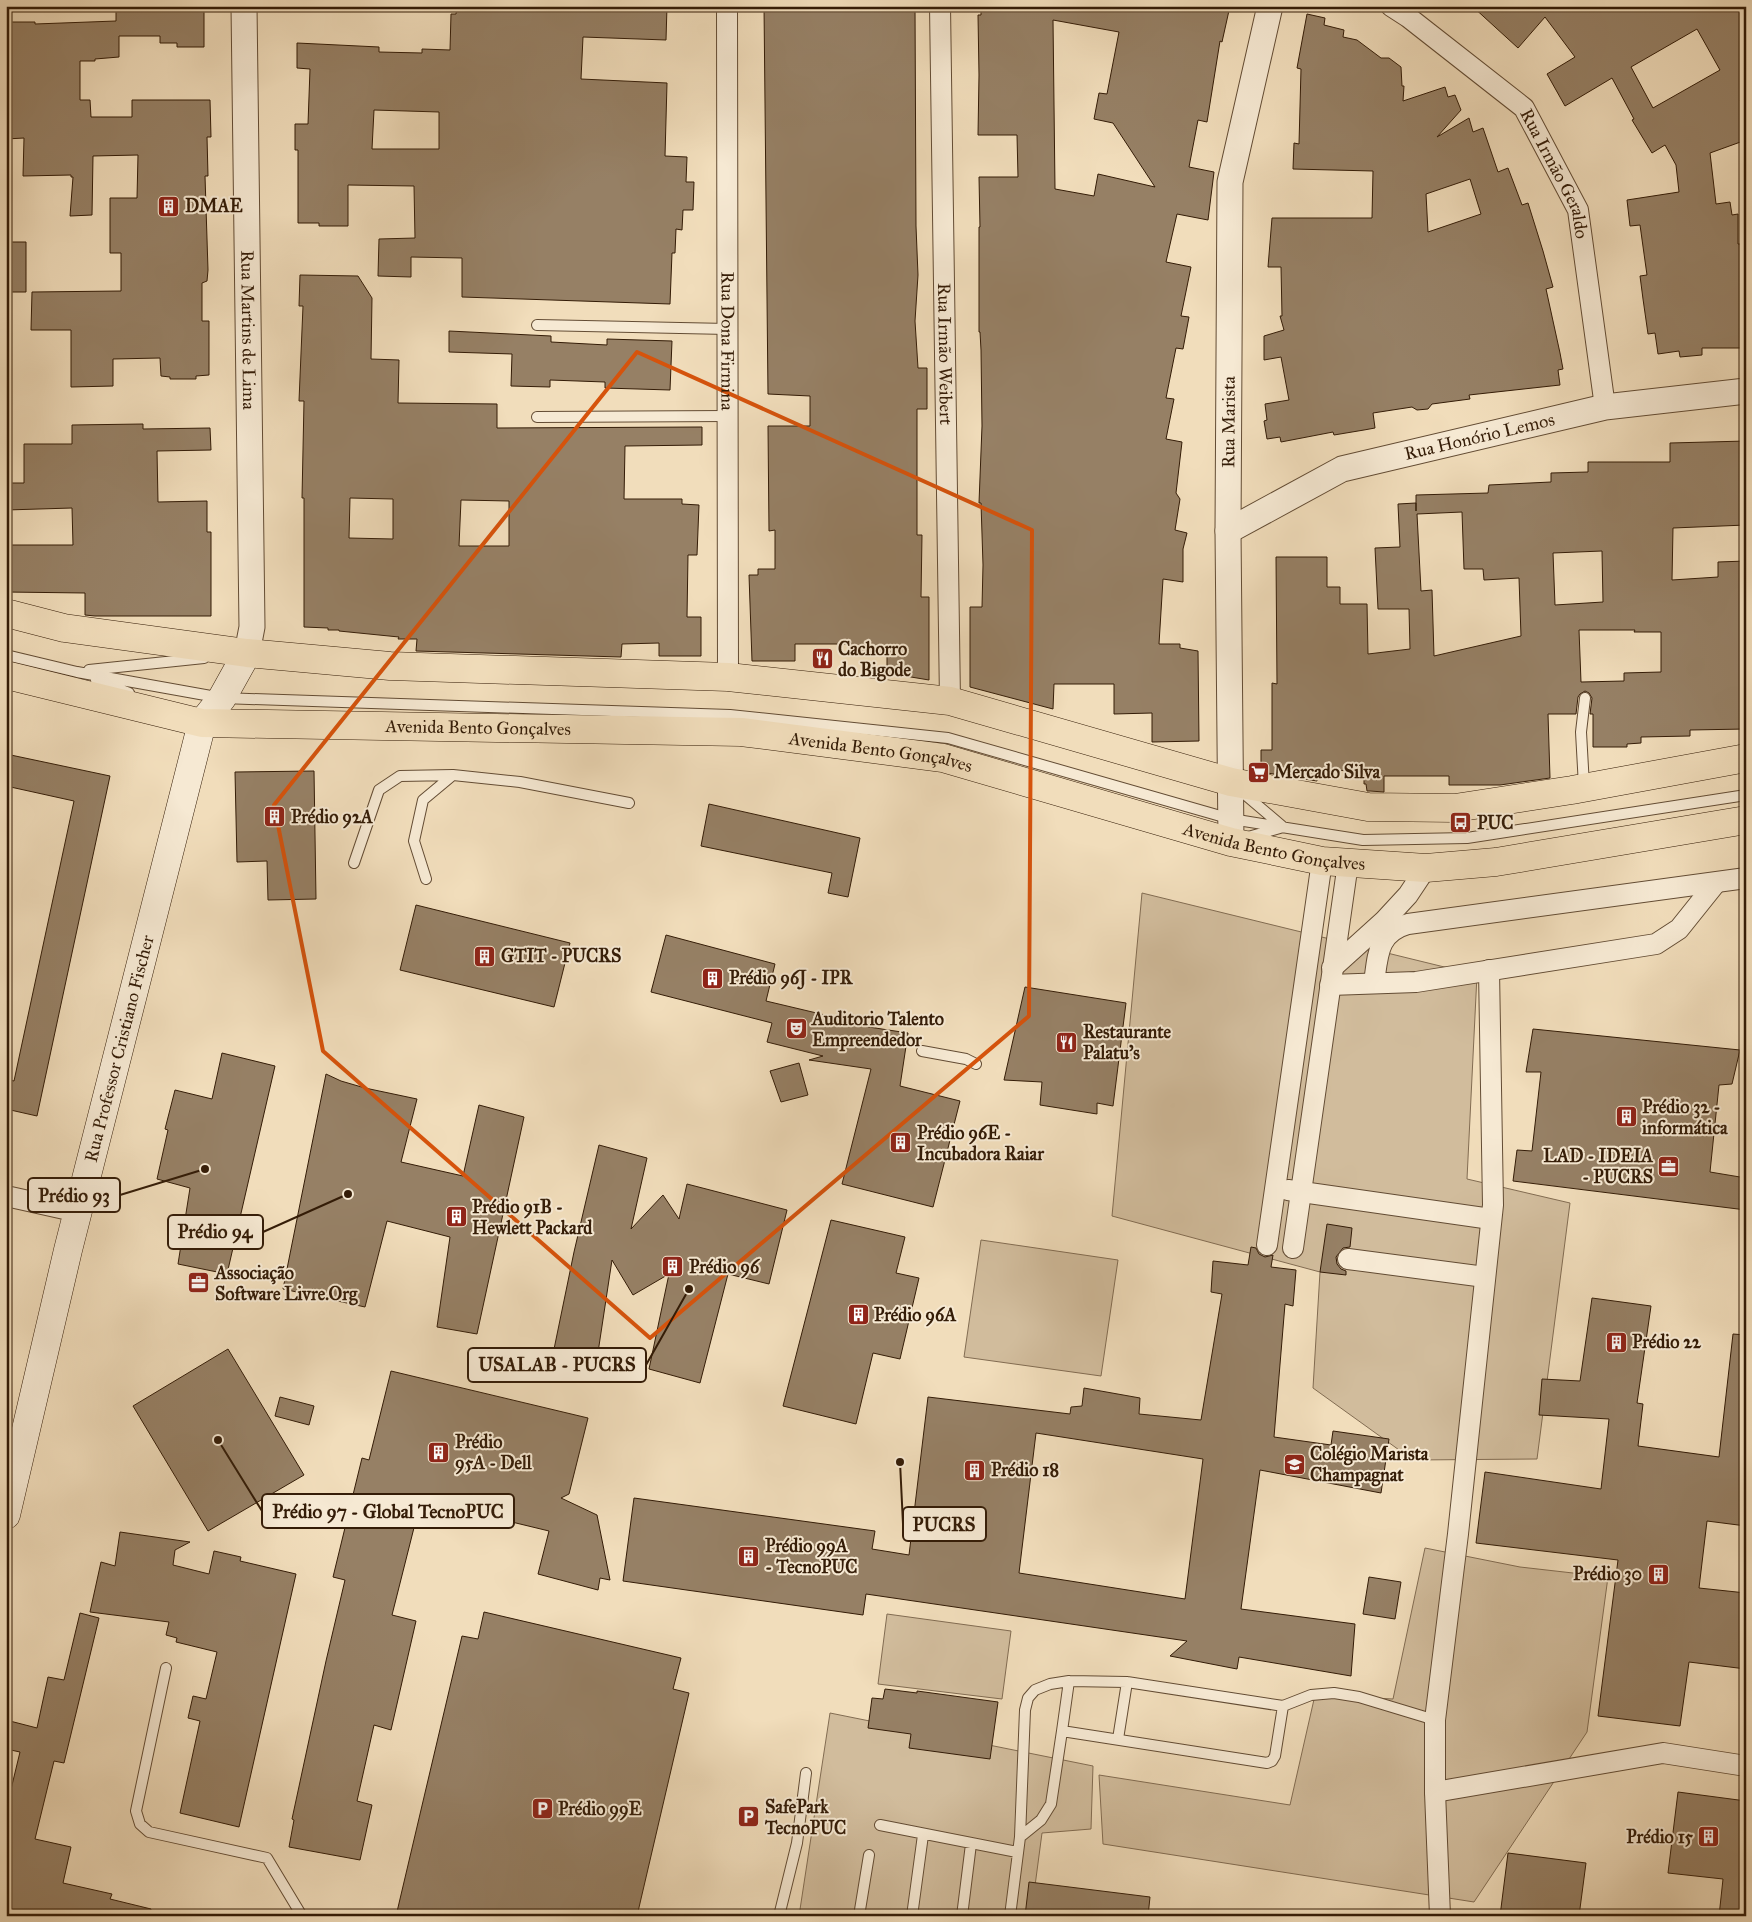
<svg xmlns="http://www.w3.org/2000/svg" width="1752" height="1922" font-family="'IM FELL Great Primer',serif">
  <style>
    .green { fill: #d1bc9c; stroke: #826c52 }
    .building { fill: #968065; stroke: #341c07; fill-rule: evenodd }
    .lines { fill: none; stroke-linecap: round; stroke-linejoin: round }
    .service-casing { stroke: #634c34; stroke-width: 12 }
    .minor-casing { stroke: #634c34; stroke-width: 22 }
    .tertiary-casing { stroke: #634c34; stroke-width: 27 }
    .secondary-casing { stroke: #341c07; stroke-width: 29 }
    .primary-casing { stroke: #341c07; stroke-width: 29 }
    .service { stroke: #f6e9d3; stroke-width: 10 }
    .minor { stroke: #f6e9d3; stroke-width: 20 }
    .tertiary { stroke: #f6e9d3; stroke-width: 25 }
    .secondary { stroke: #f6e9d3; stroke-width: 28 }
    .primary { stroke: #f1ddbb; stroke-width: 28 }
    .marked { fill: none; stroke: #d6530c; stroke-width: 4; stroke-linejoin: round }
    .labels { text-anchor: middle; dominant-baseline: central; stroke-width: 4; stroke-linejoin: round; paint-order: stroke }
    .street-label { font-size: 18px; fill: #341c07; stroke: #f6e9d3 }
    .poi-label { font-size: 18px; font-weight: bold; fill: #341c07; stroke: #f6e9d3; text-anchor: start }
    .leader { fill: none; stroke: #341c07; stroke-width: 2 }
    .callout-dot { fill: #341c07; stroke: #f6e9d3; stroke-width: 2 }
    .callout { fill: #f6e9d3; stroke: #341c07; stroke-width: 2 }
    .callout-label { font-size: 19px; text-anchor: middle; font-weight: bold; fill: #341c07 }
  </style>
  <rect width="100%" height="100%" fill="#f1ddbb"/>
  <filter id="stains"><feTurbulence type="fractalNoise" baseFrequency=".004" numOctaves="4"/><feColorMatrix values="0 0 0 0 .2 0 0 0 0 .09 0 0 0 0 .02 0 0 0 .5 -.17"/></filter>
  <radialGradient id="worn" r=".72"><stop offset=".6" stop-color="#630" stop-opacity="0"/><stop offset="1" stop-color="#630" stop-opacity=".3"/></radialGradient>
  <path class="green" d="M1142,893L1477,975L1467,1179L1570,1203L1537,1459L1413,1460L1313,1388L1320,1272L1112,1216Z
    M981,1240L1118,1260L1101,1376L964,1357Z
    M1425,1548L1520,1567L1608,1577L1587,1732L1474,1902L1103,1844L1099,1775L1290,1805L1315,1695L1393,1699Z
    M887,1614L1011,1631L1002,1699L878,1684Z
    M830,1713L1093,1766L1091,1829L1042,1833L1031,1916H799Z"/>
  <path class="building" d="M133,6H204V47H177V43H160V36H119V57L95,59V61H80V100H90L91,117H132V100H210L211,137H207L208,176H205L208,270L207,281L202,283V321H209V375L196,376V379H170V377L161,376L160,358L113,359V386L71,387V330H31L32,292L121,291V253H110V198H137L138,155L93,156L92,215L70,216L73,177H71V175L23,176L24,138L6,139V22H35V24L116,21V10H133Z
    M457,6H567L648,9V6H667L666,40L583,37L581,79L667,83L665,156L687,157L686,182H694L693,210H683L682,230L676,229L675,253H672L670,304L462,297V258L411,257V277L378,276L379,239L415,238L414,186L348,185V226H319V223H298V150H295V124H308L310,69L297,68V43L379,47V52L422,53V49L450,50L451,14H456ZM374,110L439,112V149H372Z
    M764,6H915L916,226L918,275L915,321L918,368H927V409H917V535H922L921,597H929V680L887,673V653H852V644H795V661H752L749,575H758V569H775V530L769,531L768,426H810V396L768,394Z
    M981,6H1230L1222,42L1220,41L1207,122L1198,120L1189,167L1214,172L1208,220L1177,214L1166,262L1191,267L1181,316L1189,317L1183,349L1176,348L1166,398L1174,399L1166,439L1182,442L1176,493L1180,499L1175,530L1187,533L1183,549V582L1163,579L1159,644H1180V648L1198,651L1199,741L1152,742V713L1114,714V684H1054L1053,709L970,687V607H982L983,565L981,503H979L982,426L981,350L980,332H979V227H980L979,177H1018L1017,135H978L979,75L978,15H981ZM1053,20L1119,32L1107,94L1099,93L1094,119L1113,123L1155,187L1098,174L1094,196L1055,189Z
    M1472,6H1737L1746,22V96L1740,100L1746,108V140L1710,153L1716,204L1730,202L1732,215L1738,214V244H1746V348H1702V355L1680,357L1679,351L1658,354L1655,333L1648,334L1643,299L1640,276L1647,275L1640,225L1630,226L1627,200L1679,192L1676,165L1665,145L1652,153L1632,120L1634,119L1612,78L1565,106L1547,74L1575,57L1545,17L1518,48ZM1697,29L1720,70L1653,108L1631,67Z
    M1307,14L1325,18L1324,25L1344,30L1343,37L1357,40L1381,58H1389L1401,67L1402,86H1404L1403,101L1445,87L1448,97L1455,95L1461,110L1437,137L1469,118L1473,132L1483,128L1498,172L1508,168L1522,205L1528,203L1543,251L1553,287L1546,289L1560,353L1563,369L1558,370L1560,385L1469,395L1470,399L1432,404L1428,409L1417,410L1412,407L1373,413L1375,428L1364,430L1334,435L1333,432L1281,442L1280,437L1267,439L1264,421L1267,420L1265,404L1289,400L1281,357L1264,360V336L1284,330L1280,316H1282L1281,267H1268L1272,218H1372L1373,171L1293,169L1294,143L1299,144L1301,69L1297,68ZM1470,179L1481,214L1428,232L1426,194Z
    M8,242H26V292H8Z
    M300,275L358,276L372,298L371,359L399,360L398,403L497,404V428L702,427V445L625,446L624,499H682V504L699,505L697,555H688L687,617H701V656H659V643L622,644L621,657L416,651L417,639H398L399,637L339,631V630H328V628L304,627V498H302L304,401H299L303,306H299ZM350,498L393,499V539L349,538ZM461,500L509,501V546H459Z
    M449,331L551,336V342L607,345V339L672,341L670,390L605,388V382L550,380V387L511,386L512,354L449,352Z
    M143,424V429L210,428L211,450L157,451L158,502L207,501V532H211V616H95L85,615V593L6,592V545H73L72,508L6,510V483H24V444H72V425Z
    M1746,441V525L1673,528L1672,580L1718,577V562L1746,561V729L1690,730V736L1641,737V743L1627,744V747H1593V714H1590L1592,698L1589,693L1585,691L1580,694L1578,697L1576,714H1548L1550,778L1500,785H1449V776H1384V792L1370,791H1367L1366,784H1364V771L1317,770V781L1261,772V750H1272V683L1277,684L1276,557H1327V587H1340V604H1367L1368,654L1410,649L1409,609H1378L1375,548L1400,547L1398,504L1416,503V511V495L1488,493L1489,485L1551,482V473L1588,472V462H1670V443ZM1462,512L1464,569H1483L1484,580L1519,578L1521,636L1434,656L1432,590L1421,591L1417,514ZM1602,551L1603,602L1555,605L1553,553ZM1579,630H1635L1634,632H1661V672L1624,673V681L1581,682Z
    M6,754L110,776L37,1116L6,1109V1079L14,1081L74,801L6,786Z
    M314,771L316,899L268,900L267,861L237,862L235,772Z
    M709,804L860,838L848,897L828,893L832,873L701,846Z
    M416,905L570,943L554,1007L400,970Z
    M666,935L775,964L766,1001L825,1015L823,1020L908,1033L900,1086L960,1101L933,1207L842,1184L871,1069L809,1060L823,1056L767,1042L772,1023L651,992Z
    M1025,987L1126,1003L1113,1106L1097,1103V1114L1040,1105L1042,1082L1004,1080Z
    M1533,1029L1740,1050L1732,1084L1719,1085L1710,1172L1746,1178V1210L1513,1181L1517,1150L1532,1151L1541,1072H1526Z
    M222,1053L275,1066L227,1274L178,1264L190,1188L157,1179L168,1130L165,1129L175,1090L212,1099Z
    M799,1063L808,1095L781,1102L770,1071Z
    M326,1074L341,1081L365,1088L417,1099L401,1162L463,1176L479,1105L524,1117L477,1334L437,1327L450,1237L387,1221L365,1307L283,1289Z
    M599,1145L647,1158L631,1229L663,1195L679,1219L687,1184L787,1210L769,1284L728,1274L700,1383L649,1369L669,1274L633,1295L612,1260L597,1359L553,1354L574,1252Z
    M831,1220L905,1237L896,1273L919,1278L900,1359L873,1353L856,1424L783,1406Z
    M1327,1224L1352,1228L1350,1247L1343,1248L1336,1257L1337,1264L1341,1269L1346,1271V1275L1320,1272Z
    M1251,1247L1256,1248L1259,1254L1265,1257L1273,1255L1271,1267L1296,1270L1293,1306L1285,1304L1274,1437L1331,1445L1333,1431L1389,1439L1381,1493L1260,1470L1241,1609L1355,1624L1351,1676L1239,1657L1237,1669L1170,1656L1187,1641L866,1594L863,1615L623,1581L634,1498L875,1531L872,1549L909,1555L928,1397L1070,1414L1071,1407L1082,1406L1084,1388L1140,1398L1139,1414L1201,1420L1222,1294L1211,1292L1213,1261L1248,1265ZM1036,1433L1203,1459L1185,1599L1019,1573Z
    M1592,1298L1651,1306L1637,1403L1643,1404L1638,1446L1719,1457L1733,1334L1746,1335V1526L1707,1521L1699,1588L1746,1593V1669L1689,1662L1680,1726L1598,1716L1618,1560L1476,1543L1485,1472L1601,1489L1609,1419L1539,1415L1542,1379L1580,1381Z
    M228,1349L304,1475L208,1531L133,1406Z
    M391,1371L588,1418L569,1494L561,1498L597,1515L610,1580L600,1578L598,1590L538,1574L549,1531L421,1500L392,1615L416,1621L391,1730L374,1725L357,1801L372,1805L360,1860L289,1847L294,1820L292,1819L326,1661L345,1580L333,1577L362,1458L369,1460Z
    M280,1397L314,1406L309,1425L275,1416Z
    M120,1532L190,1542L175,1550L173,1565L209,1574L214,1551L241,1557L240,1561L296,1574L239,1827L180,1813L200,1721L188,1718L193,1696L206,1699L217,1652L176,1642L177,1638L166,1635L169,1622L90,1612L101,1562L115,1566Z
    M1369,1577L1401,1582L1395,1619L1363,1614Z
    M484,1612L681,1658L673,1689L689,1693L637,1916H396L462,1636L478,1639Z
    M80,1613L99,1618L64,1763L54,1761L35,1839L71,1847L63,1883L112,1894L110,1899L151,1909L150,1916H6V1810L20,1752L6,1749V1720L37,1728L48,1677L64,1680Z
    M885,1689L917,1693V1691L998,1702L990,1759L909,1748L911,1734L868,1728L872,1698L883,1699Z
    M1678,1792L1746,1801V1916H1719L1723,1879L1668,1873Z
    M1508,1853L1586,1863L1579,1916H1500Z
    M1029,1882L1150,1897L1148,1916H1025Z"/>
  <g class="lines">
    <defs>
      <path id="service" d="M537,325L728,329
        M537,417L727,416
        M6,655L77,672L222,698L730,715L948,738L1231,819L1363,840L1467,838L1746,795
        M89,670L204,658
        M96,680L129,693
        M1584,786L1581,732L1585,698
        M1242,792L1282,826
        M1248,837L1280,828
        M354,863L379,790L400,776L453,775L520,782L629,803
        M426,879L414,841L423,800L453,775
        M922,1051L966,1059L976,1064
        M166,1668L136,1811L140,1824L149,1832L267,1858L302,1916
        M1062,1731L1069,1681
        M1118,1739L1127,1682
        M880,1825L1017,1852
        M1020,1837L1041,1820L1051,1804L1062,1731L1267,1763L1272,1761L1275,1756L1283,1706
        M779,1916L797,1843L806,1773
        M859,1916L869,1855
        M912,1916L923,1835
        M962,1916L971,1844
        M1010,1916L1020,1837L1025,1710L1028,1698L1035,1690L1050,1684L1069,1681L1127,1682L1283,1706L1311,1695L1334,1693L1359,1697L1435,1720"/>
      <g id="minor">
        <path id="s1" d="M727,6L728,677"/>
        <path id="s2" d="M940,6L950,701"/>
        <path id="s3" d="M1391,6L1408,17L1524,108L1578,210L1605,407"/>
        <path d="M1332,968L1384,921L1408,895L1426,868"/>
        <path d="M1374,983C1378,955 1377,933 1408,924L1746,878"/>
        <path d="M1330,985L1416,982L1656,944L1679,929L1715,884"/>
        <path d="M1288,1190L1491,1219"/>
        <path d="M6,1196L78,1212"/>
        <path d="M1267,1245L1322,861"/>
        <path d="M1293,1248L1348,863"/>
        <path d="M1348,1259L1485,1277"/>
        <path d="M1435,1792L1663,1753L1746,1766"/>
        <path d="M1440,1916L1435,1792V1720L1458,1534L1493,1205L1489,970"/>
      </g>
      <g id="tertiary">
        <path id="s4" d="M244,6L252,627L247,653"/>
        <path id="s5" d="M1228,531L1342,469L1605,407L1746,391"/>
        <path id="s6" d="M1231,842L1228,531L1230,182L1270,6"/>
      </g>
      <g id="secondary">
        <path id="s7" d="M6,1515L68,1250L202,723L222,698L247,653"/>
      </g>
      <g id="primary">
        <path d="M6,613L64,628L247,653L390,666L728,677L950,701L1231,782L1368,807L1455,808L1572,790L1746,758"/>
        <path id="s8" d="M6,675L202,723L741,732L943,758L1231,842L1322,861L1426,868L1496,862L1746,820"/>
      </g>
    </defs>
    <use href="#service" class="service-casing"/>
    <use href="#minor" class="minor-casing"/>
    <use href="#tertiary" class="tertiary-casing"/>
    <use href="#secondary" class="secondary-casing"/>
    <use href="#primary" class="primary-casing"/>
    <use href="#service" class="service"/>
    <use href="#minor" class="minor"/>
    <use href="#tertiary" class="tertiary"/>
    <use href="#secondary" class="secondary"/>
    <use href="#primary" class="primary"/>
  </g>
  <path class="marked" d="M637,352L1032,530L1029,1016L650,1338L323,1051L274,805Z"/>
  <defs>
    <symbol id="building-square" viewBox="-11 -11 22 22"><rect x="-9" y="-9" width="18" height="18" rx="4" fill="#8f2418" stroke="#f6e9d3"/><path d="M-4-6H4V6H1V3H-1V6H-4ZM-2.5-4.3h1.7v1.8h-1.7ZM.8-4.3h1.7v1.8H.8ZM-2.5-1h1.7V.8h-1.7ZM.8-1h1.7V.8H.8Z" fill="#fff"/></symbol>
    <symbol id="restaurant-square" viewBox="-11 -11 22 22"><rect x="-9" y="-9" width="18" height="18" rx="4" fill="#8f2418" stroke="#f6e9d3"/><path d="M-5-6h1v4h1v-4h1v4h1v-4h1v5L-1.5 .5V6h-2V.5L-5-1ZM5-6V6H3V1.5H1.5Q1.5-4 5-6Z" fill="#fff"/></symbol>
    <symbol id="supermarket-square" viewBox="-11 -11 22 22"><rect x="-9" y="-9" width="18" height="18" rx="4" fill="#8f2418" stroke="#f6e9d3"/><path d="M-6-5.5h2.5l.6 2H6L4.5 2H-2.5L-4.4-4H-6ZM-1.5 3.2a1.3 1.3 0 1 0 .1 0ZM3 3.2a1.3 1.3 0 1 0 .1 0Z" fill="#fff"/></symbol>
    <symbol id="bus-square" viewBox="-11 -11 22 22"><rect x="-9" y="-9" width="18" height="18" rx="4" fill="#8f2418" stroke="#f6e9d3"/><path d="M-5-6H5V4H4V6H2V4H-2V6H-4V4H-5ZM-3.5-4V0h7V-4ZM-3.5 1.2v1.5H-2V1.2ZM2 1.2v1.5H3.5V1.2Z" fill="#fff"/></symbol>
    <symbol id="theatre-square" viewBox="-11 -11 22 22"><rect x="-9" y="-9" width="18" height="18" rx="4" fill="#8f2418" stroke="#f6e9d3"/><path d="M-5-5.5Q0-4 5-5.5V0Q5 5 0 6Q-5 5-5 0ZM-3.3-2.5H-1v1.5H-3.3ZM1-2.5H3.3v1.5H1ZM-2.8 1Q0 5.5 2.8 1Z" fill="#fff"/></symbol>
    <symbol id="office-square" viewBox="-11 -11 22 22"><rect x="-9" y="-9" width="18" height="18" rx="4" fill="#8f2418" stroke="#f6e9d3"/><path d="M-6-3h4V-5.5h4V-3h4V5H-6ZM-1-4.5V-3h2v-1.5ZM-6 0V1H6V0Z" fill="#fff"/></symbol>
    <symbol id="school-square" viewBox="-11 -11 22 22"><rect x="-9" y="-9" width="18" height="18" rx="4" fill="#8f2418" stroke="#f6e9d3"/><path d="M0-5L7-2L0 1L-7-2ZM-4 1L0 2.5L4 1V4Q0 6-4 4Z" fill="#fff"/></symbol>
    <symbol id="parking-square" viewBox="-11 -11 22 22"><rect x="-9" y="-9" width="18" height="18" rx="4" fill="#8f2418" stroke="#f6e9d3"/><path d="M-3.5-5.5H1a3.5 3.5 0 0 1 0 7H-1V5.5H-3.5ZM-1-3.4V-.6H.8a1.4 1.4 0 0 0 0-2.8Z" fill="#fff"/></symbol>
  </defs>
  <g fill-rule="evenodd">
    <use href="#building-square" x="156" y="194" width="25" height="25"/>
    <use href="#restaurant-square" x="810" y="646" width="25" height="25"/>
    <use href="#supermarket-square" x="1246" y="760" width="25" height="25"/>
    <use href="#building-square" x="262" y="804" width="25" height="25"/>
    <use href="#bus-square" x="1448" y="810" width="25" height="25"/>
    <use href="#building-square" x="472" y="944" width="25" height="25"/>
    <use href="#building-square" x="700" y="966" width="25" height="25"/>
    <use href="#theatre-square" x="784" y="1016" width="25" height="25"/>
    <use href="#restaurant-square" x="1054" y="1030" width="25" height="25"/>
    <use href="#building-square" x="1614" y="1104" width="25" height="25"/>
    <use href="#building-square" x="888" y="1130" width="25" height="25"/>
    <use href="#office-square" x="1656" y="1154" width="25" height="25"/>
    <use href="#building-square" x="444" y="1204" width="25" height="25"/>
    <use href="#building-square" x="660" y="1254" width="25" height="25"/>
    <use href="#office-square" x="186" y="1270" width="25" height="25"/>
    <use href="#building-square" x="846" y="1302" width="25" height="25"/>
    <use href="#building-square" x="1604" y="1330" width="25" height="25"/>
    <use href="#building-square" x="426" y="1440" width="25" height="25"/>
    <use href="#school-square" x="1282" y="1452" width="25" height="25"/>
    <use href="#building-square" x="962" y="1458" width="25" height="25"/>
    <use href="#building-square" x="736" y="1544" width="25" height="25"/>
    <use href="#building-square" x="1646" y="1562" width="25" height="25"/>
    <use href="#parking-square" x="530" y="1796" width="25" height="25"/>
    <use href="#parking-square" x="736" y="1804" width="25" height="25"/>
    <use href="#building-square" x="1696" y="1824" width="25" height="25"/>
  </g>
  <g class="labels">
    <g class="street-label">
      <text stroke="none"><textPath href="#s3" startOffset="241">Rua Irmão Geraldo</textPath></text>
      <text stroke="none"><textPath href="#s4" startOffset="324">Rua Martins de Lima</textPath></text>
      <text stroke="none"><textPath href="#s1" startOffset="335">Rua Dona Firmina</textPath></text>
      <text stroke="none"><textPath href="#s2" startOffset="348">Rua Irmão Weibert</textPath></text>
      <text stroke="none"><textPath href="#s6" startOffset="420">Rua Marista</textPath></text>
      <text stroke="none"><textPath href="#s5" startOffset="271">Rua Honório Lemos</textPath></text>
      <text stroke="none"><textPath href="#s8" startOffset="478">Avenida Bento Gonçalves</textPath></text>
      <text stroke="none"><textPath href="#s8" startOffset="882">Avenida Bento Gonçalves</textPath></text>
      <text stroke="none"><textPath href="#s8" startOffset="1288">Avenida Bento Gonçalves</textPath></text>
      <text stroke="none"><textPath href="#s7" startOffset="480">Rua Professor Cristiano Fischer</textPath></text>
    </g>
    <g class="poi-label">
      <text x="185" y="206">DMAE</text>
      <text x="838" y="649">Cachorro<tspan x="838" dy="21">do Bigode</tspan></text>
      <text x="1274" y="772">Mercado Silva</text>
      <text x="291" y="817">Prédio 92A</text>
      <text x="1477" y="823">PUC</text>
      <text x="501" y="956">GTIT - PUCRS</text>
      <text x="729" y="978">Prédio 96J - IPR</text>
      <text x="812" y="1019">Auditorio Talento<tspan x="812" dy="21">Empreendedor</tspan></text>
      <text x="1083" y="1032">Restaurante<tspan x="1083" dy="21">Palatu's</tspan></text>
      <text x="1642" y="1107">Prédio 32 -<tspan x="1642" dy="21">informática</tspan></text>
      <text x="917" y="1133">Prédio 96E -<tspan x="917" dy="21">Incubadora Raiar</tspan></text>
      <text x="1653" y="1156" text-anchor="end">LAD - IDEIA<tspan x="1653" dy="21">- PUCRS</tspan></text>
      <text x="472" y="1207">Prédio 91B -<tspan x="472" dy="21">Hewlett Packard</tspan></text>
      <text x="689" y="1267">Prédio 96</text>
      <text x="215" y="1273">Associação<tspan x="215" dy="21">Software Livre.Org</tspan></text>
      <text x="874" y="1315">Prédio 96A</text>
      <text x="1632" y="1342">Prédio 22</text>
      <text x="455" y="1442">Prédio<tspan x="455" dy="21">95A - Dell</tspan></text>
      <text x="1310" y="1454">Colégio Marista<tspan x="1310" dy="21">Champagnat</tspan></text>
      <text x="991" y="1470">Prédio 18</text>
      <text x="765" y="1546">Prédio 99A<tspan x="765" dy="21">- TecnoPUC</tspan></text>
      <text x="1642" y="1574" text-anchor="end">Prédio 30</text>
      <text x="765" y="1807">SafePark<tspan x="765" dy="21">TecnoPUC</tspan></text>
      <text x="558" y="1809">Prédio 99E</text>
      <text x="1693" y="1837" text-anchor="end">Prédio 15</text>
    </g>
  </g>
  <path class="leader" d="M205 1169L120 1195M348 1194L263 1232M689 1289L646 1365M218 1440L262 1511M900 1462L903 1524"/>
  <g class="callout-dot">
    <circle cx="205" cy="1169" r="5"/>
    <circle cx="348" cy="1194" r="5"/>
    <circle cx="689" cy="1289" r="5"/>
    <circle cx="218" cy="1440" r="5"/>
    <circle cx="900" cy="1462" r="5"/>
  </g>
  <g class="callout">
    <rect x="28" y="1178" width="92" height="34" rx="5"/>
    <rect x="168" y="1215" width="95" height="34" rx="5"/>
    <rect x="468" y="1348" width="178" height="34" rx="5"/>
    <rect x="262" y="1494" width="252" height="34" rx="5"/>
    <rect x="903" y="1507" width="83" height="34" rx="5"/>
  </g>
  <g class="callout-label">
    <text x="74" y="1202">Prédio 93</text>
    <text x="215" y="1238">Prédio 94</text>
    <text x="557" y="1371">USALAB - PUCRS</text>
    <text x="388" y="1518">Prédio 97 - Global TecnoPUC</text>
    <text x="944" y="1531">PUCRS</text>
  </g>
  <rect width="1752" height="1922" fill="none" stroke="#f1ddbb" stroke-width="25"/>
  <rect x="8" y="8" width="1737" height="1907" fill="none" stroke="#341c07" stroke-width="2.5"/>
  <rect x="12" y="12" width="1727" height="1897" fill="none" stroke="#341c07"/>
  <rect width="100%" height="100%" filter="url(#stains)"/>
  <rect width="100%" height="100%" fill="url(#worn)"/>
</svg>
